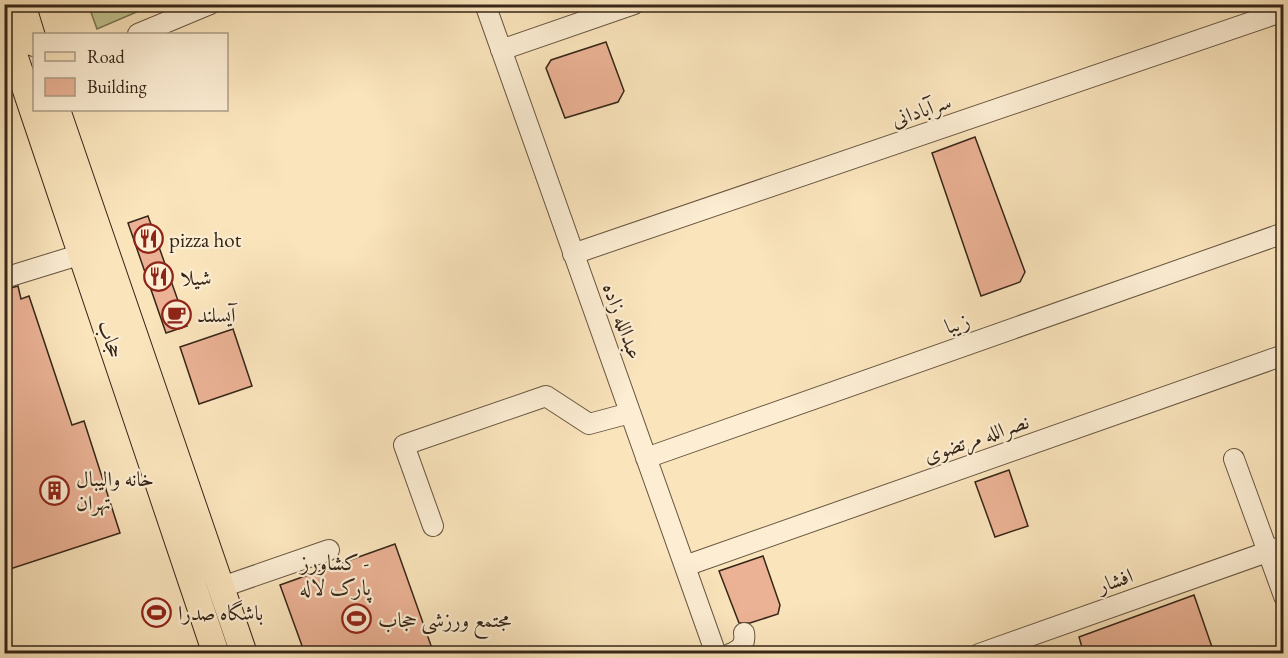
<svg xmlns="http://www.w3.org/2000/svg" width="1288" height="658" font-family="'EB Garamond',Amiri,serif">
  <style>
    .green { fill: #c0c48f; stroke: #7b7553; stroke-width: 1.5 }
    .building { fill: #ebb295; stroke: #362617; stroke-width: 1.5 }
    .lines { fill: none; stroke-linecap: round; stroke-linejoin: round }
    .minor-casing { stroke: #675640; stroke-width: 22 }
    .major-casing { stroke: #362617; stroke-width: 28 }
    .minor { stroke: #fcedd3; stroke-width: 20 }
    .major { stroke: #fae4bc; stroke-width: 26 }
    .labels { text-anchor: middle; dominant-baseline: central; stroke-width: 4.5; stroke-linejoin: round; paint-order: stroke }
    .street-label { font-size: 21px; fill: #362617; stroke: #fcedd3 }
    .poi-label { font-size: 21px; fill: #362617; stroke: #fcedd3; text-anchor: start }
    .neighbourhood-label { font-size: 22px; fill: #362617; stroke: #fcedd3 }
  </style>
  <rect width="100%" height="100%" fill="#fae4bc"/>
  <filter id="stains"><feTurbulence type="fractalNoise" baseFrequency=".00333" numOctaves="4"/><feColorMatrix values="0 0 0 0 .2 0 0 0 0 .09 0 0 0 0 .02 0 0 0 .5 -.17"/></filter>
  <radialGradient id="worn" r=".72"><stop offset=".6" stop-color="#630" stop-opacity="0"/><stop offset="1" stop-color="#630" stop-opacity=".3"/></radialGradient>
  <path class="green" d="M88,4H153V5L97,29Z"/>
  <path class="building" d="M606,42L624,91L618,102L565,118L546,68L551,60Z
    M975,137L1025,272L1020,282L981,296L932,153Z
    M148,216L187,326L166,333L128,223Z
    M18,286L21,299L29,296L72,425L84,421L120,533L4,571V290Z
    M233,329L252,386L199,404L180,347Z
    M1009,470L1028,526L995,537L975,482Z
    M395,544L434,654H305L280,585Z
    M763,556L780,605L778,614L750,623H739L719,571Z
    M1194,595L1212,647L1194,654H1084L1079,637Z"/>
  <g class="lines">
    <defs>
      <path id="minor" d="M485,4L716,654
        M138,34L210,4
        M501,50L634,4
        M573,254L1284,11
        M4,278L82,254
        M646,458L1284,233
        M1234,459L1284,596
        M433,526L404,445L546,396L589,424L630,413
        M685,566L1284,355
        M222,587L329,550
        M730,654C740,650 746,645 744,633
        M979,654L1284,546"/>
      <path id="major" d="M22,4L34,43
        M4,25L216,654
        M57,110L244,654"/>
    </defs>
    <use href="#minor" class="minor-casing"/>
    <use href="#major" class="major-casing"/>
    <use href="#minor" class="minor"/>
    <use href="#major" class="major"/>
  </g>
  <defs>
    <symbol id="restaurant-ring" viewBox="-11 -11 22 22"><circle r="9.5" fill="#fcedd3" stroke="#8f2418" stroke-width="1.5"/><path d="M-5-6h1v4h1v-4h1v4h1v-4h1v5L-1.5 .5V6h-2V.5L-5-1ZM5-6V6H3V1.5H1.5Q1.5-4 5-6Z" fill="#8f2418"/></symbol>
    <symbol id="cafe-ring" viewBox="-11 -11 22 22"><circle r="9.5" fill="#fcedd3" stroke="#8f2418" stroke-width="1.5"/><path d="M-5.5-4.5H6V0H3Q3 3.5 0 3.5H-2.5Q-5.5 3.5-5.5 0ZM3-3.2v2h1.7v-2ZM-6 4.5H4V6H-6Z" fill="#8f2418"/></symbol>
    <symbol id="building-ring" viewBox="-11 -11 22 22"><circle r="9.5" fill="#fcedd3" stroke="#8f2418" stroke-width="1.5"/><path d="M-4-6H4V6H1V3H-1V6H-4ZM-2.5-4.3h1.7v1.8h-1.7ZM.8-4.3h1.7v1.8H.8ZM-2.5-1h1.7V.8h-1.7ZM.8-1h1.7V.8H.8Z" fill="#8f2418"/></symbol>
    <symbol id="stadium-ring" viewBox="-11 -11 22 22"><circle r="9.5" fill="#fcedd3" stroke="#8f2418" stroke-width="1.5"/><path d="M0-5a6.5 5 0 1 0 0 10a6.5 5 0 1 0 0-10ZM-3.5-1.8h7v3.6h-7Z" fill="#8f2418"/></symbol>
  </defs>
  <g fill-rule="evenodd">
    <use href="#restaurant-ring" x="132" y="222" width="33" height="33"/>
    <use href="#restaurant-ring" x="142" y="260" width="33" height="33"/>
    <use href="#cafe-ring" x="160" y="298" width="33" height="33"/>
    <use href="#building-ring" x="38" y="474" width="33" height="33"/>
    <use href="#stadium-ring" x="140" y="596" width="33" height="33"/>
    <use href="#stadium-ring" x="340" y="602" width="33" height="33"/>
  </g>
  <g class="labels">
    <g class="street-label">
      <text transform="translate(921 110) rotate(-19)">سرآبادانی</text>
      <text transform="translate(623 321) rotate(70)">عبدالله زاده</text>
      <text transform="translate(957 323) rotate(-19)">زیبا</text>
      <text transform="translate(111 339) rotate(71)">حجاب</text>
      <text transform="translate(976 438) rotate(-19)">نصرالله مرتضوی</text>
      <text transform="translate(1115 580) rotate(-19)">افشار</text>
    </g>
    <g class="poi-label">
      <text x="169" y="239">pizza hot</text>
      <text x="180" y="277">شیلا</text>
      <text x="197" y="314">آیسلند</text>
      <text x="76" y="478">خانه والیبال<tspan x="76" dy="24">تهران</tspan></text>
      <text x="178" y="612">باشگاه صدرا</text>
      <text x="378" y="619">مجتمع ورزشی حجاب</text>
    </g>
    <g class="neighbourhood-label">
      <text x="335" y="562">کشاورز -<tspan x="335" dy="25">پارک لاله</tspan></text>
    </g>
  </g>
  <rect width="1288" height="658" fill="none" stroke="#fae4bc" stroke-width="24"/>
  <rect x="6" y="6" width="1276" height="646" fill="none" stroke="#362617" stroke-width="3"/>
  <rect x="12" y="12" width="1264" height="634" fill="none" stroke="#362617" stroke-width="1.5"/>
  <rect x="33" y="33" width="195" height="78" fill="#fcedd3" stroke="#ad9d88" stroke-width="1.5"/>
  <rect x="45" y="52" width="30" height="9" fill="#fae4bc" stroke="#ad9d88" stroke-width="1.5"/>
  <text x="87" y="63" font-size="18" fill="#362617">Road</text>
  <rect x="45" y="78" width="30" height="18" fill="#ebb295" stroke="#ad9d88" stroke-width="1.5"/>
  <text x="87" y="93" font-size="18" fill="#362617">Building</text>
  <rect width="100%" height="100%" filter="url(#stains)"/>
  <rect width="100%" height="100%" fill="url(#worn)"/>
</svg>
